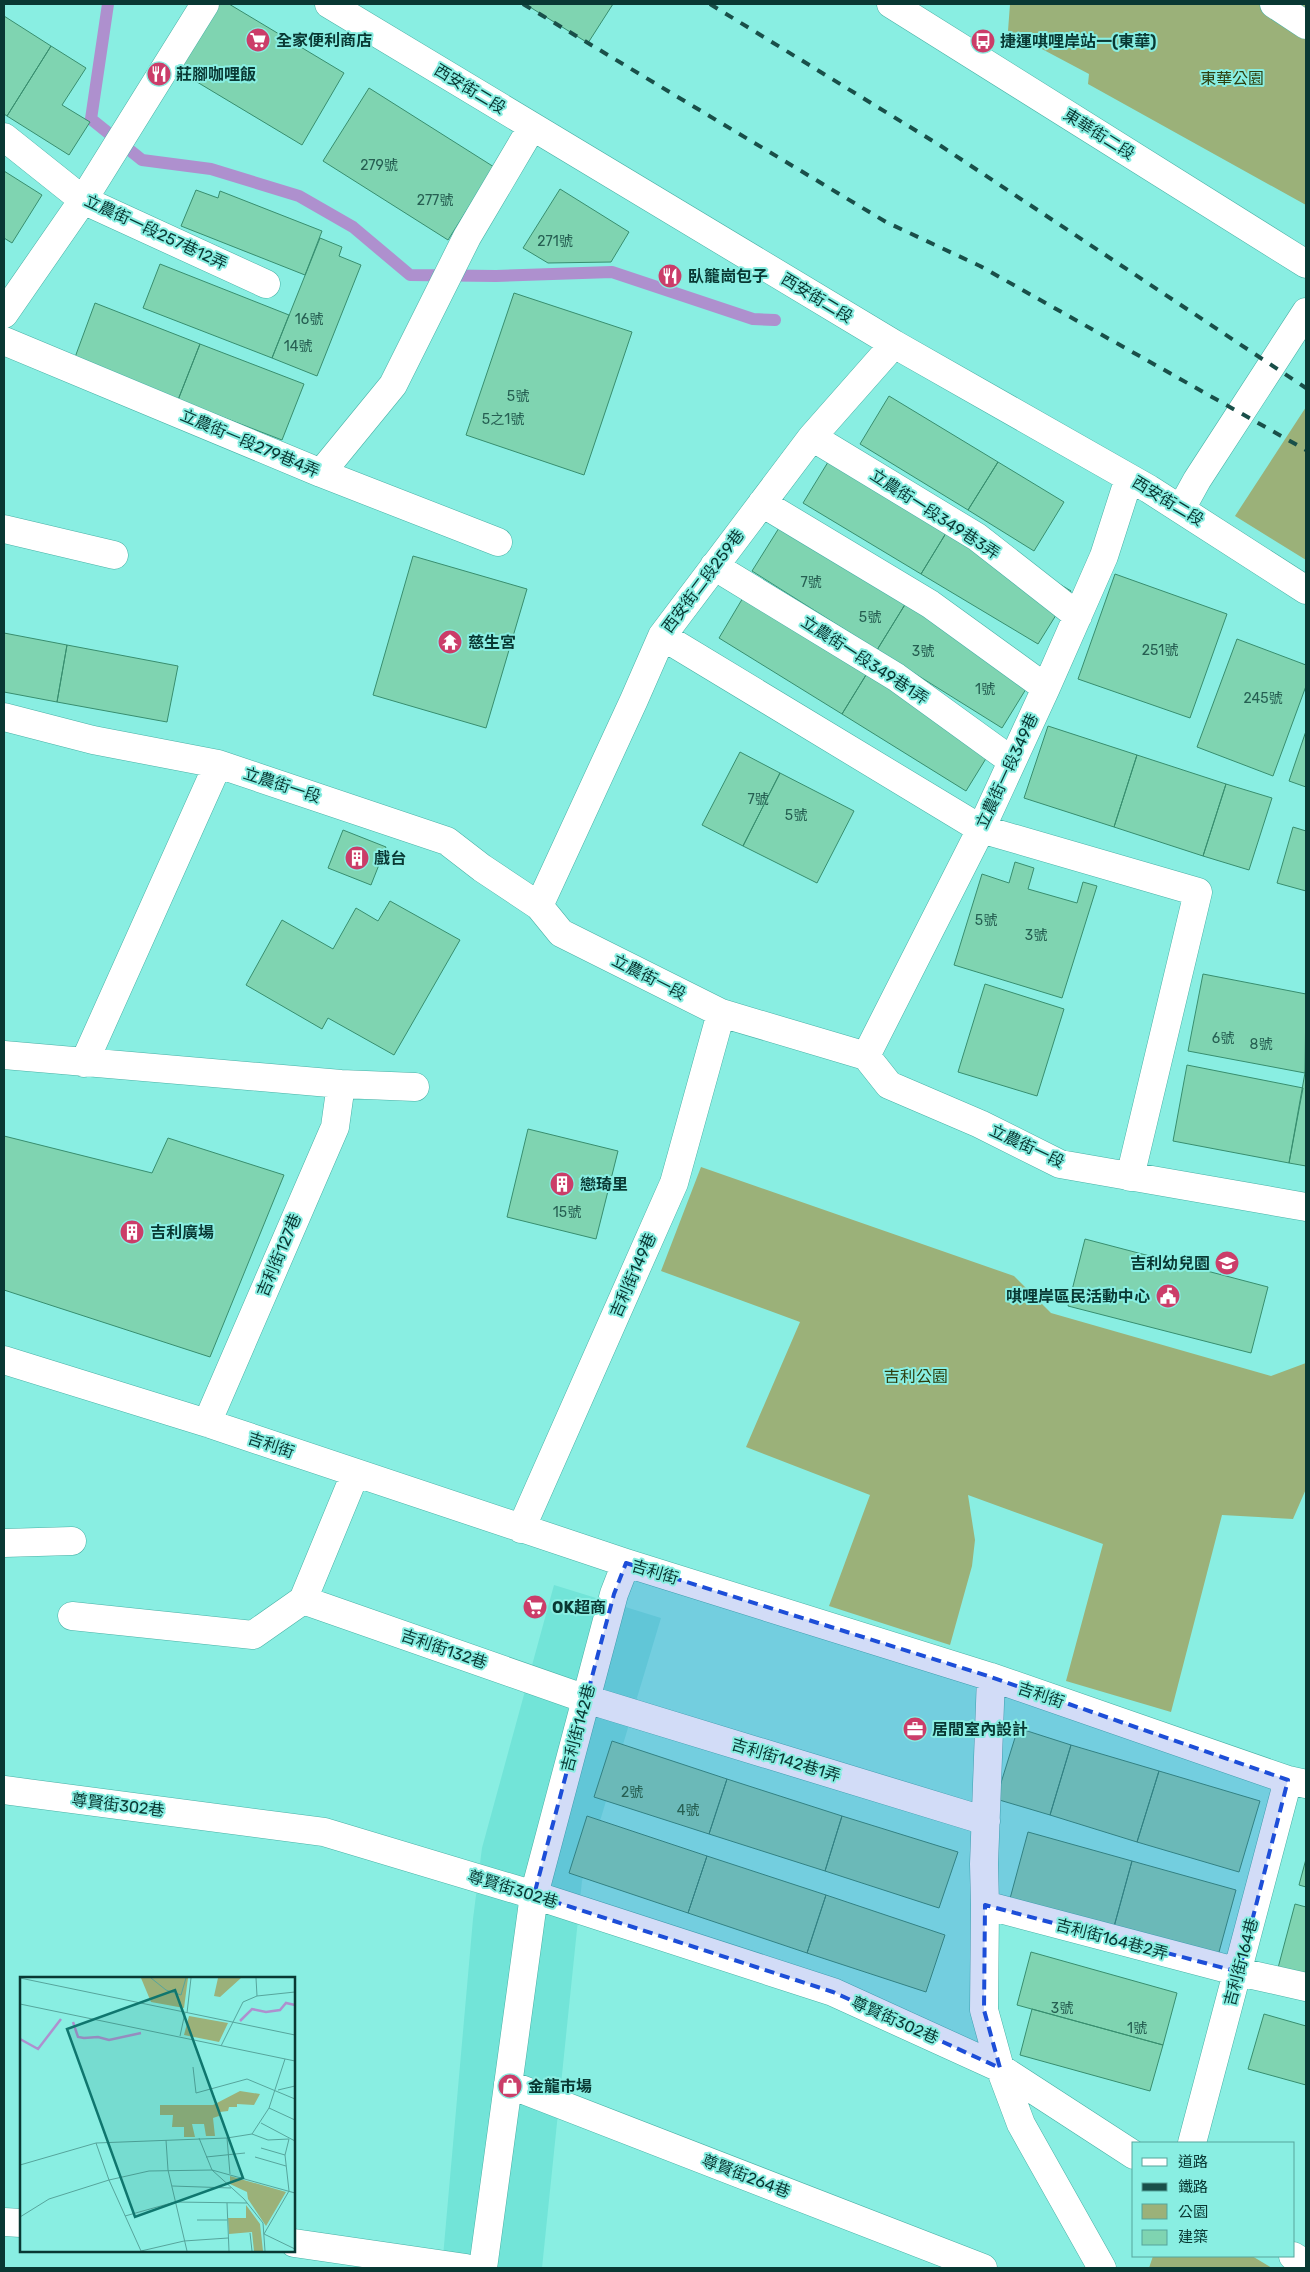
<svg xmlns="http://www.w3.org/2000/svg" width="1310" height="2272" font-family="Rubik,'Noto Sans TC',sans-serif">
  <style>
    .built { fill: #72e4d8 }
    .green { fill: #9bb179 }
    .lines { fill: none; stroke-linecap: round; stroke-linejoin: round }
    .stream { stroke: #ae90ce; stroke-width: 12 }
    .building { fill: #7fd4b1; stroke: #388e6f }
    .minor-casing { stroke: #48b1a6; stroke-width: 29 }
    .minor { stroke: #fff; stroke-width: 28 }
    .rail { stroke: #194f49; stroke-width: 4; stroke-dasharray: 9 9; stroke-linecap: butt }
    .marked { fill: #1d4ed8; fill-opacity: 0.2; stroke: #1d4ed8; stroke-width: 4; stroke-dasharray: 10 6; stroke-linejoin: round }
    .labels { text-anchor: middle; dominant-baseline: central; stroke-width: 4; stroke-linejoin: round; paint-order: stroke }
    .number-label { font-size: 14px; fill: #265f52 }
    .poi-label { font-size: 16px; font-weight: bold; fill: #093833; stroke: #89eee2; text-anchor: start }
    .park-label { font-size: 16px; fill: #2e3e0d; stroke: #89eee2 }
    .street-label { font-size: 16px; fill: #093833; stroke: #89eee2 }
    .inset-river { fill: none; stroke: #ae90ce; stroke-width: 2.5 }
    .inset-road { fill: none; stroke: #56a59c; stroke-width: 1 }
    .view { fill: #0f766e; fill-opacity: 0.15; stroke: #0f766e; stroke-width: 2.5 }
    .inset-edge { fill: none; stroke: #093833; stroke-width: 2.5 }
  </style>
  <rect width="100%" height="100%" fill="#89eee2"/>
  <path class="built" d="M554,1585L661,1618L582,1881L542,2268H442L473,1919L482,1848Z"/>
  <path class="green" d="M1010,4H1306V205L1088,84L1089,74L1008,31Z
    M1306,407V560L1235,516Z
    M701,1167L1014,1276L1051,1313L1271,1376L1306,1363V1489L1293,1519L1222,1515L1171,1712L1066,1681L1103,1544L968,1495L975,1540L972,1566L950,1645L829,1606L870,1495L746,1447L800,1322L661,1271Z
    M1153,2256H1252L1272,2268H1149Z"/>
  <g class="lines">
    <path class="stream" d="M108,4L91,119L142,160L211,169L299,196L353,227L410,275L496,276L612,272L753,319L775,320"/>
  </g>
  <path class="building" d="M217,4H229L344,73L302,145L177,70Z
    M525,4H613L588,43Z
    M4,16L51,46L7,116L4,114Z
    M51,46L86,68L62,105L90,122L69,155L7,116Z
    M369,88L494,167L448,240L323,161Z
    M4,171L42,195L12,243L4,238Z
    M560,189L629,232L611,262L548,263L523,248Z
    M196,190L218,198L220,191L322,231L305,275L181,226Z
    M320,238L342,247L339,256L361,265L317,376L272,358Z
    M160,264L289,315L272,358L143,308Z
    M514,293L632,332L584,475L466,435Z
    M95,303L200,344L178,400L74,360Z
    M200,344L304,384L282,440L178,400Z
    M889,396L998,462L968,510L860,444Z
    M836,449L954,520L921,574L803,503Z
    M998,462L1064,502L1034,551L968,510Z
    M784,520L909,598L877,650L752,571Z
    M954,520L1071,591L1038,644L921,574Z
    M413,556L527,589L486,728L373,695Z
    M1115,574L1227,614L1190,718L1078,679Z
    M750,586L874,662L842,714L719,638Z
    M909,598L1034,676L1002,728L877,650Z
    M4,633L67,645L57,702L4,692Z
    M1237,639L1306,665V686L1273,776L1197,747Z
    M67,645L178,666L167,722L57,702Z
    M874,662L998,739L966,791L842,714Z
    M1048,726L1137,755L1114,827L1024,798Z
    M1306,731V787L1289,781Z
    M740,752L780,773L743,846L702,825Z
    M1137,755L1226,784L1203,856L1114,827Z
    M780,773L854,811L817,883L743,846Z
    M1226,784L1272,798L1249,870L1203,856Z
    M1293,827L1306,831V891L1277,883Z
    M343,830L386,847L371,885L328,868Z
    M1015,862L1034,868L1028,889L1077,903L1083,882L1097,886L1062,998L954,965L982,874L1009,883Z
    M390,901L460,940L394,1055L328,1018L322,1029L246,985L282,920L333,949L356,908L378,921Z
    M1203,974L1306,994L1305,1073L1188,1051Z
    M985,984L1064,1009L1037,1096L958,1072Z
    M1187,1065L1303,1088L1289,1163L1173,1141Z
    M1306,1067V1166L1289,1163Z
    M528,1129L618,1151L596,1239L507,1217Z
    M4,1136L152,1173L168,1138L284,1175L210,1357L4,1290Z
    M1085,1239L1268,1287L1251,1353L1068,1306Z
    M1018,1728L1071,1745L1050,1815L996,1799Z
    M612,1741L727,1779L709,1834L594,1797Z
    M1071,1745L1159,1771L1137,1842L1050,1815Z
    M1159,1771L1260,1801L1239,1872L1137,1842Z
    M727,1779L842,1816L825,1871L709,1834Z
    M587,1816L707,1856L688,1913L569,1873Z
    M842,1816L958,1852L939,1908L825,1871Z
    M1028,1832L1132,1861L1112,1934L1008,1906Z
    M707,1856L826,1895L807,1953L688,1913Z
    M1306,1859V1887L1299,1885Z
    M1132,1861L1236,1890L1216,1963L1112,1934Z
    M826,1895L945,1935L926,1992L807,1953Z
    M1295,1904L1306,1907V1976L1278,1968Z
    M1031,1952L1177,1993L1163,2045L1017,2005Z
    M1032,2009L1163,2045L1150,2091L1020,2055Z
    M1264,2014L1306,2026V2085L1248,2069Z"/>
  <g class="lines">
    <defs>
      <path id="minor" d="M329,4L894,344L1149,489L1306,590
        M891,4L1306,264
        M1274,4L1306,25
        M4,137L83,200L266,284
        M4,314L83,200L205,4
        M4,341L321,473L498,542
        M812,437L977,537L1078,616
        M321,473L393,385L467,237L532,127
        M762,503L930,604L1046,688
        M1181,509L1197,480L1306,312
        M4,529L114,555
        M714,566L896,677L1012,761
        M662,636L981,829L1198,892L1130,1177
        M4,717L93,740L218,764L447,841L482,868L539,906L561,933L721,1013L866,1056L889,1085L980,1124L1060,1164L1306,1207
        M539,906L634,700L662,636L812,437L894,344
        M4,1055L341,1084L415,1087
        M866,1056L981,829L1046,688L1104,556L1129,478
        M84,1063L218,764
        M4,1360L207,1423L626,1563L991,1677L1288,1780L1306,1784
        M207,1423L335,1127L341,1084
        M521,1529L674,1183L721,1013
        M4,1543L72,1541
        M303,1600L586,1699L986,1821
        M72,1616L253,1635L303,1600L355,1474
        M991,1677L984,1864L985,1905L984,2010L1000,2068L1021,2124L1102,2268
        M4,1790L324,1832L534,1895L833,1992L1000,2068L1134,2155
        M985,1905L1239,1972L1306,1987
        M508,2084L983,2268
        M1192,2143L1288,1780
        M4,2222L21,2223
        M294,2243L466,2268
        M1293,2256L1306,2264
        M483,2268L534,1895L614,1594L626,1563"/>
    </defs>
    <use href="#minor" class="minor-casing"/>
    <use href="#minor" class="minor"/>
    <path class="rail" d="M523,4L886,222L980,266L1306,450
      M710,4L941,146L1306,388"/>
  </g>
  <path class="marked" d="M626,1563L991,1677L1288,1780L1239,1972L985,1905L984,2010L1000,2068L833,1992L534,1895L614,1594Z"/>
  <defs>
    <symbol id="supermarket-disc" viewBox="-11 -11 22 22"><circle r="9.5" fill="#cb3d69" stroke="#89eee2"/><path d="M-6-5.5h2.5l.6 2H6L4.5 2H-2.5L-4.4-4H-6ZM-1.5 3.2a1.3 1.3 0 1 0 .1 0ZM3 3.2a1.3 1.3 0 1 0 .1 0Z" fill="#fff"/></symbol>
    <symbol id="bus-disc" viewBox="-11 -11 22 22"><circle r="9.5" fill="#cb3d69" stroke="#89eee2"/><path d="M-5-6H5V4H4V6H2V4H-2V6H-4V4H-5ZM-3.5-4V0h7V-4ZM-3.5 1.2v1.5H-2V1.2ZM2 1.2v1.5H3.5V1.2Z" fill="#fff"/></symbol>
    <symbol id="restaurant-disc" viewBox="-11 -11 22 22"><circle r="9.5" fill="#cb3d69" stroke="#89eee2"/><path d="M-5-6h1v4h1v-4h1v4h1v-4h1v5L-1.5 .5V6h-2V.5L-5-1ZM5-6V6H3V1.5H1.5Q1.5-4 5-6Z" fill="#fff"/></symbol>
    <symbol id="temple-disc" viewBox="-11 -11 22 22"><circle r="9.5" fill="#cb3d69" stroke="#89eee2"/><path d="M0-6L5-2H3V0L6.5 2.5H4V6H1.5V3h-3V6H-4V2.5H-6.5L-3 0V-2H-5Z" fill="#fff"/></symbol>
    <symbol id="building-disc" viewBox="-11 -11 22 22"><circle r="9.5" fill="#cb3d69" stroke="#89eee2"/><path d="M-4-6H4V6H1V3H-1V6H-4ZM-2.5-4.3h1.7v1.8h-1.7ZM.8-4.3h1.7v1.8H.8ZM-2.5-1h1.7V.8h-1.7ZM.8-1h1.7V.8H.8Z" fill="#fff"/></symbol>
    <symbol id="school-disc" viewBox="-11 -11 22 22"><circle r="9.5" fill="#cb3d69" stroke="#89eee2"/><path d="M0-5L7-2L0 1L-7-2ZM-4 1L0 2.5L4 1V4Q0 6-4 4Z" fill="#fff"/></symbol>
    <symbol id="civic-disc" viewBox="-11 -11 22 22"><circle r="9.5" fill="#cb3d69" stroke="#89eee2"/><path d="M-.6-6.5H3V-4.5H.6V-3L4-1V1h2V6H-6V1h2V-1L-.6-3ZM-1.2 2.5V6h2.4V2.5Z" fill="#fff"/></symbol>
    <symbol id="office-disc" viewBox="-11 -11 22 22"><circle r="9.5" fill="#cb3d69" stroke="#89eee2"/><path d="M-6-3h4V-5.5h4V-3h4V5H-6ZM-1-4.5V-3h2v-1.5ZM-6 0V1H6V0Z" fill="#fff"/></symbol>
    <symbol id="shop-disc" viewBox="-11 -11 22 22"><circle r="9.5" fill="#cb3d69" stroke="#89eee2"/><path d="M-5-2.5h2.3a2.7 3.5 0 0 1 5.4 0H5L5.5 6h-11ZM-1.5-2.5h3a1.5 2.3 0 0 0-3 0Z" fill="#fff"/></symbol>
  </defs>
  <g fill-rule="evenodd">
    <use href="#supermarket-disc" x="244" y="26" width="28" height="28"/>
    <use href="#bus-disc" x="969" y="27" width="28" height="28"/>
    <use href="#restaurant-disc" x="145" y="60" width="28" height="28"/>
    <use href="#restaurant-disc" x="656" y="262" width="28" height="28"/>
    <use href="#temple-disc" x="436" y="628" width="28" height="28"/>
    <use href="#building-disc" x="343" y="844" width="28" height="28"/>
    <use href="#building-disc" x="548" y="1170" width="28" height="28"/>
    <use href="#building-disc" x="118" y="1218" width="28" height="28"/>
    <use href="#school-disc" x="1213" y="1249" width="28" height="28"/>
    <use href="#civic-disc" x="1154" y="1282" width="28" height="28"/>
    <use href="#supermarket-disc" x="521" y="1593" width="28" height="28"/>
    <use href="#office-disc" x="901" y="1715" width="28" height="28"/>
    <use href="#shop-disc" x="496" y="2072" width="28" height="28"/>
  </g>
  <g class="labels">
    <g class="number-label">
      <text x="379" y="165">279號</text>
      <text x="435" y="200">277號</text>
      <text x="555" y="241">271號</text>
      <text x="309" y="319">16號</text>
      <text x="298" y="346">14號</text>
      <text x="518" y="396">5號</text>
      <text x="503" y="419">5之1號</text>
      <text x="811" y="582">7號</text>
      <text x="870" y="617">5號</text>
      <text x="1160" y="650">251號</text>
      <text x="923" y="651">3號</text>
      <text x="985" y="689">1號</text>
      <text x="1263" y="698">245號</text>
      <text x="758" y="799">7號</text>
      <text x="796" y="815">5號</text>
      <text x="986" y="920">5號</text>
      <text x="1036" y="935">3號</text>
      <text x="1223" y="1038">6號</text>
      <text x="1261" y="1044">8號</text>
      <text x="567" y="1212">15號</text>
      <text x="632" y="1792">2號</text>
      <text x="688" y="1810">4號</text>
      <text x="1062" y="2008">3號</text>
      <text x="1137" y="2028">1號</text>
    </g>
    <g class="poi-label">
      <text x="276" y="40">全家便利商店</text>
      <text x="1000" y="41">捷運唭哩岸站一(東華)</text>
      <text x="176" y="74">莊腳咖哩飯</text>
      <text x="688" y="276">臥籠崗包子</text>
      <text x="468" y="642">慈生宮</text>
      <text x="374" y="858">戲台</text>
      <text x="580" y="1184">戀琦里</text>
      <text x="150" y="1232">吉利廣場</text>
      <text x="1210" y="1263" text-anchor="end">吉利幼兒園</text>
      <text x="1150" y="1296" text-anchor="end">唭哩岸區民活動中心</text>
      <text x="552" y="1607">OK超商</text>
      <text x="932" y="1729">居間室內設計</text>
      <text x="528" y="2086">金龍市場</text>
    </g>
    <g class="park-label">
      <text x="1232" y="78">東華公園</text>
      <text x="916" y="1376">吉利公園</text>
    </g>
    <g class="street-label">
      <text transform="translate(470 89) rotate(31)">西安街二段</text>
      <text transform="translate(1099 134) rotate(32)">東華街二段</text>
      <text transform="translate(156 232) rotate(25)">立農街一段257巷12弄</text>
      <text transform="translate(817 298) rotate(31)">西安街二段</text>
      <text transform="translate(250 443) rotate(23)">立農街一段279巷4弄</text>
      <text transform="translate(1168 501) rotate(31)">西安街二段</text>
      <text transform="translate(935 514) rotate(33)">立農街一段349巷3弄</text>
      <text transform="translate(703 581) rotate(-53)">西安街二段259巷</text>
      <text transform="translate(865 660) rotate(33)">立農街一段349巷1弄</text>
      <text transform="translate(1007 771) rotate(-65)">立農街一段349巷</text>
      <text transform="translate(282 785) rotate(18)">立農街一段</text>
      <text transform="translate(649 977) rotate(27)">立農街一段</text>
      <text transform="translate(1027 1146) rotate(25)">立農街一段</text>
      <text transform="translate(279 1255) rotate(-67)">吉利街127巷</text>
      <text transform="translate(633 1275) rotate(-66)">吉利街149巷</text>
      <text transform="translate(271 1445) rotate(19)">吉利街</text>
      <text transform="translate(655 1572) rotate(17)">吉利街</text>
      <text transform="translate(444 1649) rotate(19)">吉利街132巷</text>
      <text transform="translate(1041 1695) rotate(19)">吉利街</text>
      <text transform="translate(578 1728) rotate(-75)">吉利街142巷</text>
      <text transform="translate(786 1760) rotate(17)">吉利街142巷1弄</text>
      <text transform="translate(118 1805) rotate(7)">尊賢街302巷</text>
      <text transform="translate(513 1889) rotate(17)">尊賢街302巷</text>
      <text transform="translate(1112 1939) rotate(15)">吉利街164巷2弄</text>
      <text transform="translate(1241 1962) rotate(-75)">吉利街164巷</text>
      <text transform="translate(895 2020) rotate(24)">尊賢街302巷</text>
      <text transform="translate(746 2176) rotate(21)">尊賢街264巷</text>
    </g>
  </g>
  <g transform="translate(20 1977)">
    <rect width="275" height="275" fill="#89eee2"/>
    <path d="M121,1H168L164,31L131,25ZM198,1H221L200,20L194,19ZM169,39L208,46L199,65L164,58ZM220,114L240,117L234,128L217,127V130H209L208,134L200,135L199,139L193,141L195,159H186L184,147H172L175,160H164V150H152L153,138H140V128H193ZM210,199L266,215L246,249L228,222L227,215L210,207ZM226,228L240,247L243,274H234L232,255L209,257L208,241H226Z" fill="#9bb179"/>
    <path class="inset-river" d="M220,44L232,32L246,35L260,33L266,26L275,28M53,45L58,60L64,61L78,60L89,63L121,56M0,62L18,72L41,42"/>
    <path class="inset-road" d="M0,1L275,58M131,1L146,13L161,18L166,1M236,1L237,19M0,27L275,84M167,36L171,1M160,59L165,36M201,69L223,25L237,19L275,15M173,90L176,116L227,102L275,122M258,113L275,109M249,131L275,143M241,146L275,164M232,157L248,163L269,162L265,178L269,214L244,257M179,161L192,193L224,222L243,246L245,274M207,161L210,197M146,163L148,193L167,274M76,166L89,203L121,274M241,171L265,178M186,180L225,176M235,180L266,189M0,188L76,166L207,161L232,157L249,131L265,82M152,209L211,211M207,226L209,274M105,239L155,225L227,226M0,240L29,222L89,203L129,194L192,193L275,216M177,243H207M230,256L232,274M244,257L275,272M121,274L164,264L208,261"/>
    <path class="view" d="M155,13L223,201L115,240L47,52Z"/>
    <rect width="275" height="275" class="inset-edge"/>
  </g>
  <rect width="1310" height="2272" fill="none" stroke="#093833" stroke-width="10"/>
  <rect x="1132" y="2142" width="162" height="115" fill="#89eee2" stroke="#56a59c"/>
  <rect x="1142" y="2158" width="25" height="8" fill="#ffffff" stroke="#56a59c"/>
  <text x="1178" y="2167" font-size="15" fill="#093833">道路</text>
  <rect x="1142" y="2183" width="25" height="8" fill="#194f49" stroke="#56a59c"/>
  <text x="1178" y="2192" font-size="15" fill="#093833">鐵路</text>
  <rect x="1142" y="2204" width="25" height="15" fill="#9bb179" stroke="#56a59c"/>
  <text x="1178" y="2217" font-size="15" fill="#093833">公園</text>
  <rect x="1142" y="2230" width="25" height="15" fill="#7fd4b1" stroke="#56a59c"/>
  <text x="1178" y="2242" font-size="15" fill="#093833">建築</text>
</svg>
